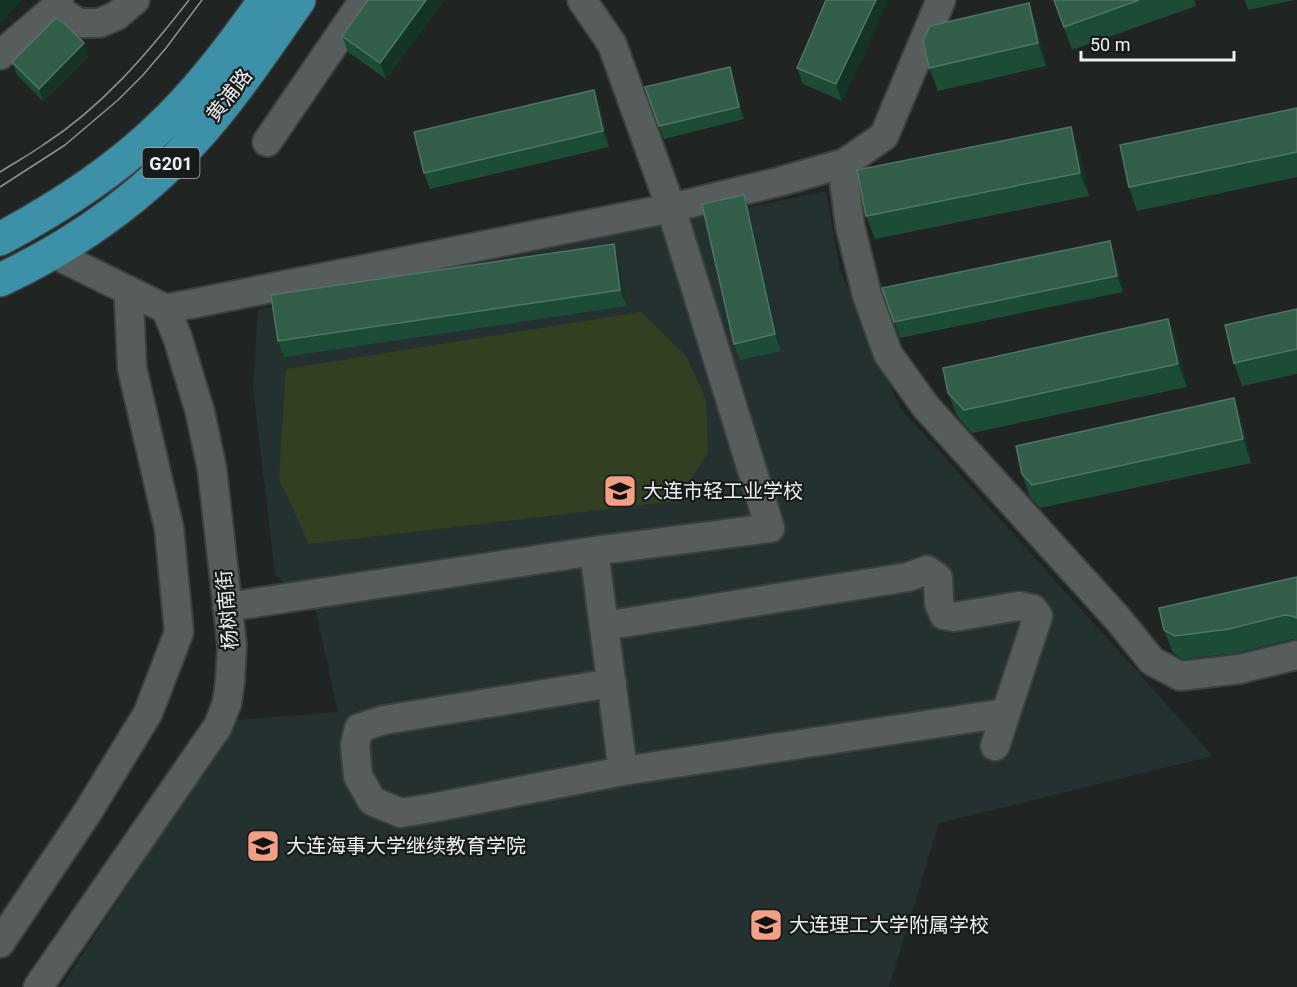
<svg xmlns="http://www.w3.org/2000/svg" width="1297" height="987" font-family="Roboto,'Noto Sans SC',sans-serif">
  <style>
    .built { fill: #253130 }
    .green { fill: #323f20 }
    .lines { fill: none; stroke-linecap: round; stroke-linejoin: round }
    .minor-casing { stroke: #3c403f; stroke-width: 32 }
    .highway-casing { stroke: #3c403f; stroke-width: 36 }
    .minor { stroke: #575d5c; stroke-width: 28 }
    .highway { stroke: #3c91a8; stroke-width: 33 }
    .tram { stroke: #8e9291; stroke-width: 1.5 }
    .wall { fill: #1c4c35 }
    .shaded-wall { fill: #143526 }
    .building { fill: #325e49; stroke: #507563; stroke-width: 1.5 }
    .labels { text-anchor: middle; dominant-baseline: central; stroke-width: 4.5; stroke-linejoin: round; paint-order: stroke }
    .shield { fill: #171b1b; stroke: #adb0af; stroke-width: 1.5 }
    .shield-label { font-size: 18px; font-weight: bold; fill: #edf0ef }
    .street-label { font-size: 20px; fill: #edf0ef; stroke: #171b1b }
    .poi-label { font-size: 20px; fill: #edf0ef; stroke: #171b1b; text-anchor: start }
  </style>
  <rect width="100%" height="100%" fill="#202524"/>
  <path class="built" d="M826,191L840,270L900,408L1213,756L939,823L889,987H61L236,720L338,712L316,612L275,574L253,387L258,310Z"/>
  <path class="green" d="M641,312L686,356L706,399L708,453L676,501L309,544L279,479L286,369Z"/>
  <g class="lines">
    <defs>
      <path id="minor" d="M55,8L79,23H99L116,16L135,0
        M0,55L47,15L55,8L59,0
        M267,142L364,0
        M842,164L850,226L867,295L888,354L926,407L1118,619L1152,661L1180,676L1240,669L1297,655
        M166,309L671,208L782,181L845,163L884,136L941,0
        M594,551L623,771
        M227,607L594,551L770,528L671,208L612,44L582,0
        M604,626L908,577L927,570L938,578L939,603L944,615L954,617L1019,606L1033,609L1038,616L995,746
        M612,683L384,720L359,728L355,745L358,776L372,801L401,813L437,807L623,771L1005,713
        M0,943L87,813L148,713L179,632L169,528L132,368L129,301
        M38,987L218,726L227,703L230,681L232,645L212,469L200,412L178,339L166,309L52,253"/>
      <path id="highway" d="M0,239C56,209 111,174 157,130C199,91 232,46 265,0
        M0,280C71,247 138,200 192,142C231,100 266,47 299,0"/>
    </defs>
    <use href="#minor" class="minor-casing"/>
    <use href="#highway" class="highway-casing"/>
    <use href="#minor" class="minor"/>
    <use href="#highway" class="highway"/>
    <path class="tram" d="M0,172C14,163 29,155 43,145C101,108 147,54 189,0
      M0,187L65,145L118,100L143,75L166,48L202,0"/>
  </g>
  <path class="wall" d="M368,0H444L386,79L348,52L342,36Z
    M826,0L842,101L803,84L797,68Z
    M1054,0H1194L1196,6L1072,50Z
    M1245,0H1294L1248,10Z
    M1037,27L1046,66L938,91L929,68Z
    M89,56L43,101L17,75L12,62Z
    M734,80L744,119L664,139L645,87Z
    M600,107L609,147L430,189L424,173Z
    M1297,108V177L1137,211L1129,187Z
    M1079,151L1089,196L875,239L866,216Z
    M744,195L750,211L781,351L740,360L734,344Z
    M614,244L620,261L627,306L284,357L278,341Z
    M1116,258L1123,292L900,338L882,288Z
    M1297,309V374L1242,386L1234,363Z
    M1168,319L1177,343L1187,387L972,433L957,416L948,393Z
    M1234,398L1242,422L1251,463L1040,508L1030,497L1022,474Z
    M1297,577V639H1293L1237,653L1183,659L1173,653L1164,630Z"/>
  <path class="shaded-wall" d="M0,0H22L0,24Z
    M426,0H444L386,79L380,63Z
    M876,0H889L842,101L836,84Z
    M1029,3L1037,27L1046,66L1038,43Z
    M84,43L89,56L43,101L39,89Z
    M730,67L734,80L744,119L739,107Z
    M594,90L600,107L609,147L603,131Z
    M1071,127L1079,151L1089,196L1080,173Z
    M744,195L750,211L781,351L775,334Z
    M1110,241L1116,258L1123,292L1117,276Z
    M614,244L620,261L627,306L620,290Z
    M1168,319L1177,343L1187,387L1178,364Z
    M1234,398L1242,422L1251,463L1243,439Z"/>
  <path class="building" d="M368,0H426L380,63L342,36Z
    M826,0H876L836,84L797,68Z
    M1054,0H1139L1064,27Z
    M1029,3L1038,43L929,68L923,41L930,26Z
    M56,18L63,22L84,43L39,89L12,62Z
    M730,67L739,107L659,126L645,87Z
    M594,90L603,131L424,173L414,132Z
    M1297,108V152L1129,187L1120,145Z
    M1071,127L1080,173L866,216L857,170Z
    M744,195L775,334L734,344L702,204Z
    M1110,241L1117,276L894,322L882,288Z
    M614,244L620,290L278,341L271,295Z
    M1297,309V349L1234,363L1225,325Z
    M1168,319L1178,364L964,410L948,393L943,368Z
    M1234,398L1243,439L1032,485L1022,474L1016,446Z
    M1297,577V618L1292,616L1285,615L1229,629L1175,636L1164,630L1159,608Z"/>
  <defs>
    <symbol id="school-square" viewBox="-11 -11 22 22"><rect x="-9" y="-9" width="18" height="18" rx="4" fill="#f39f85" stroke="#171b1b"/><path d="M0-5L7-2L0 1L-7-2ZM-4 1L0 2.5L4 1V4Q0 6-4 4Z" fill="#111"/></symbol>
    <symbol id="university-square" viewBox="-11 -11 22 22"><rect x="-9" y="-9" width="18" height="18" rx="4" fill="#f39f85" stroke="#171b1b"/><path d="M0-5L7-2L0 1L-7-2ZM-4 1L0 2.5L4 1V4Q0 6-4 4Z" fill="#111"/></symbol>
  </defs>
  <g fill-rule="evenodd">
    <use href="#school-square" x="601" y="472" width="38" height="38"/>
    <use href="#university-square" x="244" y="827" width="38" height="38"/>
    <use href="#school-square" x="747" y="906" width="38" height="38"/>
  </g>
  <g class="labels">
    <rect class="shield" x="142.5" y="148" width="57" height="30" rx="4.5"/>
    <g class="shield-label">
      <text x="171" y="163">G201</text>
    </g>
    <g class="street-label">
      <text transform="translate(229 95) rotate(-52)">黄浦路</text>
      <text transform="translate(227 610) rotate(-95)">杨树南街</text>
    </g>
    <g class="poi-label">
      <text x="643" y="491">大连市轻工业学校</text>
      <text x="286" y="846">大连海事大学继续教育学院</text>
      <text x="789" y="925">大连理工大学附属学校</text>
    </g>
  </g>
  <path d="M1081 51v9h153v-9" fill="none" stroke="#edf0ef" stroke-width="3"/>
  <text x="1090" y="51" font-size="18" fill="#edf0ef" stroke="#171b1b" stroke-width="4.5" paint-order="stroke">50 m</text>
</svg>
